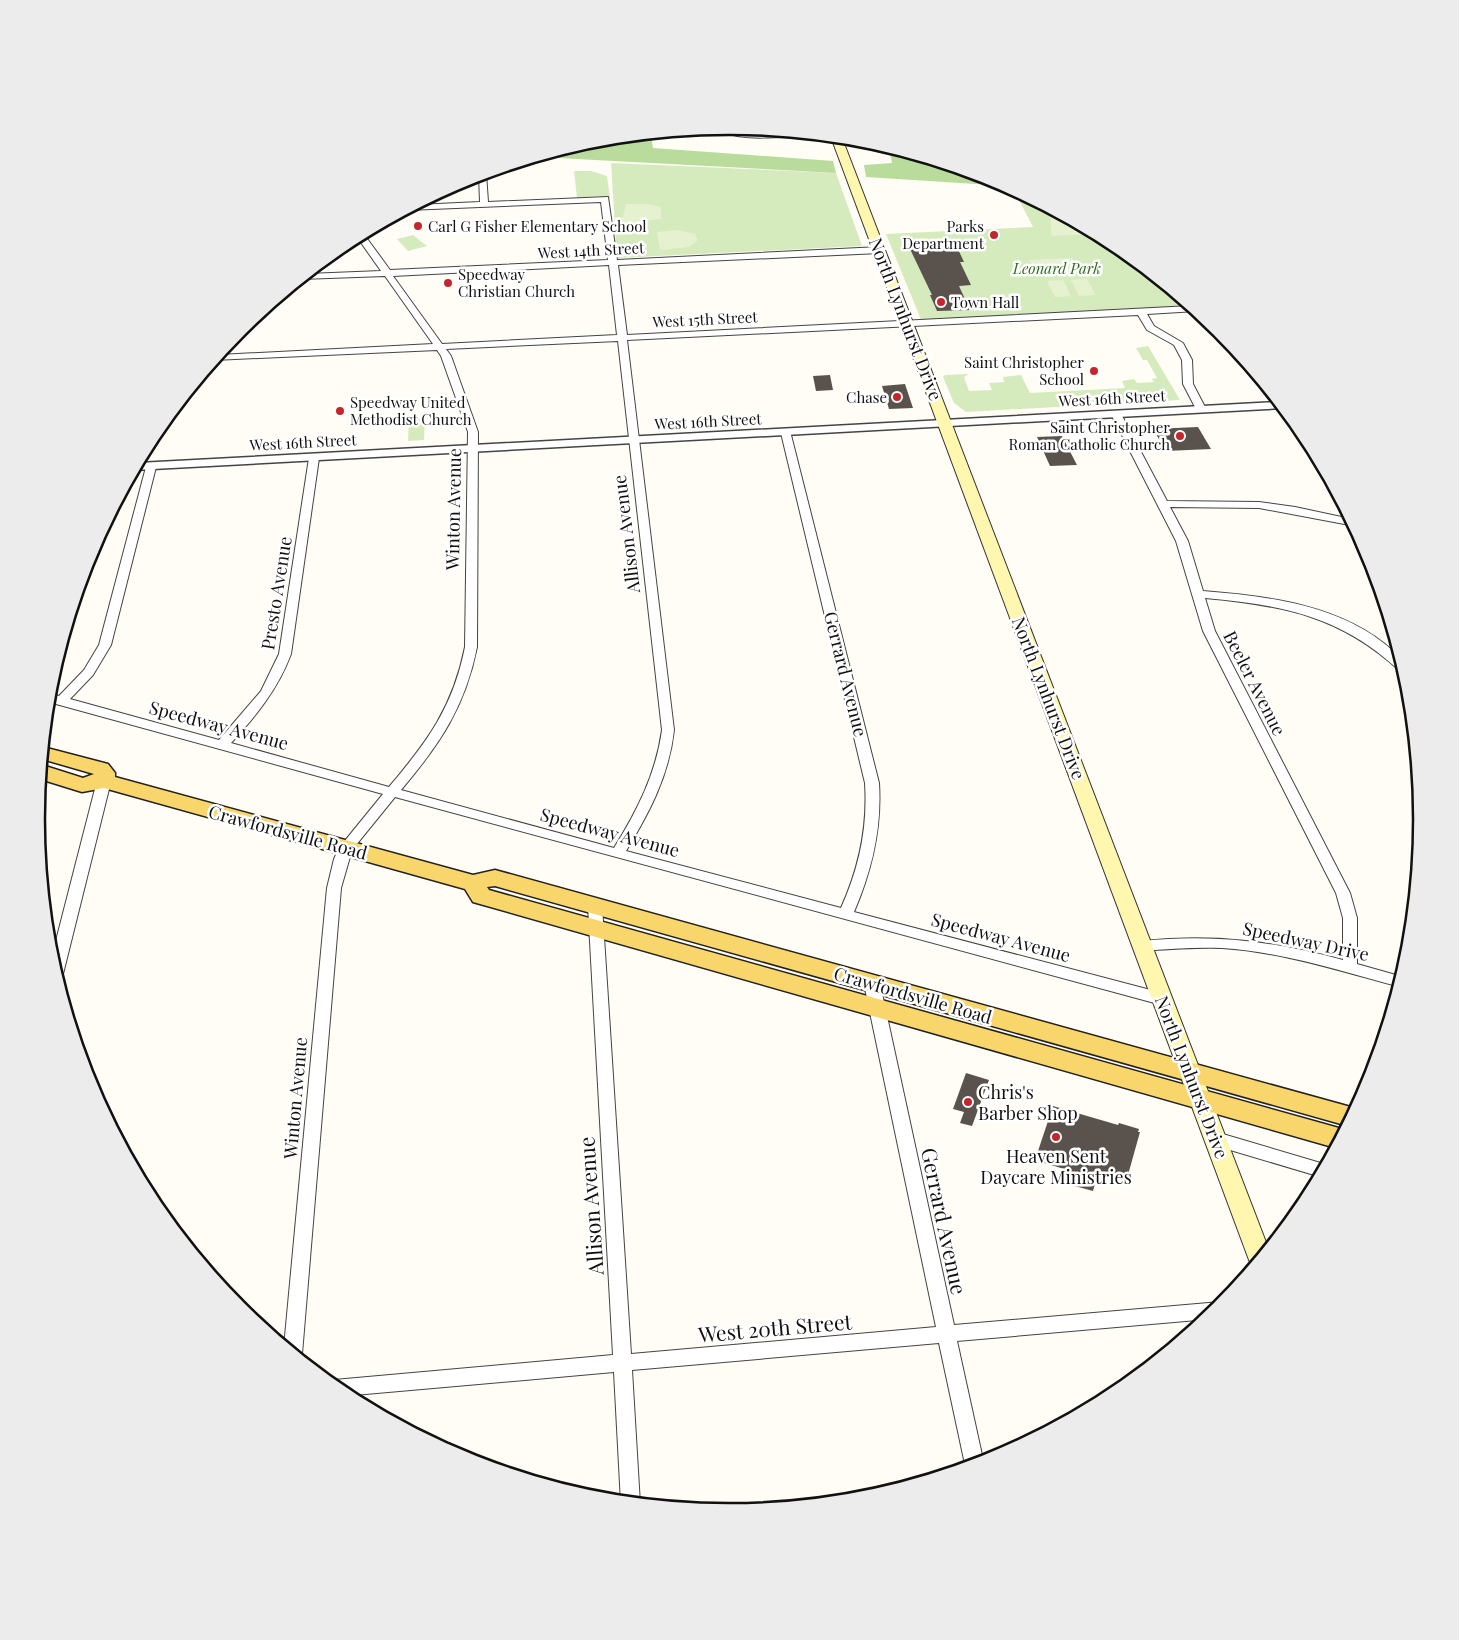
<svg xmlns="http://www.w3.org/2000/svg" width="1459" height="1640" font-family="'Playfair Display',serif">
  <style>
    .green { fill: #d5ebbd }
    .forest { fill: #b9dc9c }
    .pitch { fill: #e6f2cf }
    .building { fill: #5a524d }
    .lines { fill: none; stroke-linecap: round; stroke-linejoin: round }
    .minor-casing { stroke: #444; stroke-width: 2 }
    .tertiary-casing { stroke: #444; stroke-width: 3 }
    .secondary-casing { stroke: #333; stroke-width: 2 }
    .primary-casing { stroke: #222; stroke-width: 3 }
    .minor { fill: #fff; fill-rule: evenodd }
    .tertiary { fill: #fff; fill-rule: evenodd }
    .secondary { fill: #fff6b0; fill-rule: evenodd }
    .primary { fill: #f9d66b; fill-rule: evenodd }
    .poi-dot { fill: #c4262e; stroke: #fff; stroke-width: 2 }
    .labels { text-anchor: middle; dominant-baseline: central; stroke-width: 5; stroke-linejoin: round; paint-order: stroke }
    .far-poi-label { font-size: 15px; fill: #111; stroke: #fff; text-anchor: start }
    .far-street-label { font-size: 15px; fill: #111; stroke: #fff }
    .far-park-label { font-size: 15px; font-style: italic; fill: #2f6b1f; stroke: #fff }
    .street-label { font-size: 18px; fill: #111; stroke: #fff }
    .poi-label { font-size: 18px; fill: #111; stroke: #fff; text-anchor: start }
    .near-street-label { font-size: 21px; fill: #111; stroke: #fff }
    .rim { fill: none; stroke: #111; stroke-width: 2.5 }
  </style>
  <rect width="100%" height="100%" fill="#fffdf5"/>
  <path class="green" d="M611,163L836,173L862,246L617,258Z
    M574,171H591L607,176L610,198H599L600,196L577,198Z
    M1014,190L1115,244L1195,309L922,322L886,234L1033,227Z
    M413,235L427,246L408,251L397,239Z
    M1148,346L1180,400L966,412L954,403L943,377L945,375L969,374L964,377L969,391L992,390L989,383L1004,382L1003,377L1021,375L1030,393L1125,388L1122,381L1134,379L1137,383L1154,382L1152,379L1157,378L1147,360H1143L1136,348Z
    M409,418H425L424,440L408,441Z"/>
  <path class="forest" d="M651,135L653,148L833,161L836,173L539,157L577,145L603,147L620,137Z
    M889,147L995,180L1007,186L866,177L864,165L892,163Z"/>
  <path class="pitch" d="M626,204H648L661,207V219L627,223L622,221Z
    M1051,210L1096,234L1051,236Z
    M678,230L695,234L698,240L689,247L660,250L657,232Z
    M1072,258L1079,271L1037,273L1029,260Z
    M1087,279L1096,295L1079,296L1071,280Z
    M1063,280L1071,296L1055,297L1047,281Z"/>
  <path class="building" d="M957,247L964,262H960L971,285L959,286L970,310L937,311L930,295H932L910,249Z
    M830,375L833,390L816,391L813,376Z
    M905,384L913,408L889,409L882,386Z
    M1198,427L1211,449L1166,451L1153,429Z
    M1062,436L1077,465L1050,466L1037,437Z
    M966,1073L989,1080L972,1126L960,1123L964,1112L953,1109Z
    M1053,1106L1118,1125L1119,1123L1139,1129L1138,1132H1140L1126,1182L1098,1173L1093,1191L1060,1182L1064,1169L1035,1160Z"/>
  <g class="lines">
    <defs>
      <path id="minor" d="M725,127L749,132L803,134L799,136C776,137 735,142 716,128Z
        M486,173L488,202L608,197L617,260L880,247L884,250L880,253L618,265L627,335L1191,306L1197,311L1147,314L1154,326L1183,343L1192,360L1193,384L1206,409L1201,412L1196,409L1183,384L1182,360L1174,345L1147,330L1138,315L627,340L674,730C669,776 649,813 626,851L841,908C859,868 868,828 865,783L781,433L786,430L790,431L879,783C882,829 872,870 854,912L1162,993L1167,995L1170,999L1167,1003L1162,1005L395,797L352,850L341,888L302,1354L300,1360L284,1347L327,888L334,859L339,848L383,794L56,704L48,701L49,693L59,696L84,670L99,645L146,467L147,465H155L156,467L111,645L93,675L70,699L219,740L261,691L279,654L309,458L314,455L319,458L291,654C278,689 256,716 231,743L389,787C428,741 453,707 465,647L468,432L441,356L437,350L214,360L219,355L433,344L385,276L301,279L307,274L381,271L357,237L363,233L390,270L608,260L601,202L408,210L416,205L480,202L479,175ZM609,265L617,335L442,344L393,276ZM618,341L662,730C656,774 637,811 614,848L401,790C440,744 465,707 477,647L478,432L451,356L446,349Z
        M1116,411L1121,414L1167,501L1259,502L1295,507L1351,519L1355,526L1259,508L1170,507L1188,541L1203,591C1267,596 1343,605 1393,651C1399,657 1406,664 1404,672L1400,671C1341,616 1283,605 1205,598L1215,631L1350,893L1357,918V964L1403,977L1400,987C1341,971 1283,952 1222,948C1195,947 1169,949 1142,951L1137,950L1135,946L1137,942L1142,941C1213,934 1274,941 1343,960V918L1336,893L1203,631L1176,541L1111,414Z
        M104,777L109,778L111,781L63,974L60,978L57,979L51,960L97,781L99,778Z
        M595,901L600,902L602,906L631,1354L936,1327L864,984L867,980L872,978L877,980L880,984L954,1325L1220,1302L1225,1304L1209,1319L957,1341L984,1464L966,1469L939,1343L632,1370L640,1504L621,1503L614,1372L343,1396L327,1382L334,1380L613,1355L588,906L590,902Z
        M1216,1132L1324,1164L1327,1165L1321,1177L1210,1144L1208,1139L1210,1134Z"/>
      <path id="tertiary" d="M1279,402L1284,408L134,470L138,463Z"/>
      <path id="secondary" d="M831,137L842,138L1269,1250L1254,1268L1249,1260Z"/>
      <path id="primary" d="M43,747L108,764L115,773V777L473,875L495,870L1358,1109L1348,1126L495,886L487,887L489,890L1346,1130L1336,1148L473,902L465,889L104,788L82,792L40,779L42,765L83,778L94,774L42,759Z"/>
    </defs>
    <use href="#minor" class="minor-casing"/>
    <use href="#tertiary" class="tertiary-casing"/>
    <use href="#secondary" class="secondary-casing"/>
    <use href="#primary" class="primary-casing"/>
    <use href="#minor" class="minor"/>
    <use href="#tertiary" class="tertiary"/>
    <use href="#secondary" class="secondary"/>
    <use href="#primary" class="primary"/>
  </g>
  <g class="poi-dot">
    <circle cx="418" cy="226" r="5"/>
    <circle cx="994" cy="235" r="5"/>
    <circle cx="448" cy="283" r="5"/>
    <circle cx="941" cy="302" r="5"/>
    <circle cx="1094" cy="371" r="5"/>
    <circle cx="897" cy="397" r="5"/>
    <circle cx="340" cy="411" r="5"/>
    <circle cx="1180" cy="436" r="5"/>
    <circle cx="968" cy="1102" r="5"/>
    <circle cx="1056" cy="1137" r="5"/>
  </g>
  <g class="labels">
    <g class="far-poi-label">
      <text x="428" y="226">Carl G Fisher Elementary School</text>
      <text x="984" y="226" text-anchor="end">Parks<tspan x="984" dy="17">Department</tspan></text>
      <text x="458" y="274">Speedway<tspan x="458" dy="17">Christian Church</tspan></text>
      <text x="951" y="302">Town Hall</text>
      <text x="1084" y="362" text-anchor="end">Saint Christopher<tspan x="1084" dy="17">School</tspan></text>
      <text x="887" y="397" text-anchor="end">Chase</text>
      <text x="350" y="402">Speedway United<tspan x="350" dy="17">Methodist Church</tspan></text>
      <text x="1170" y="427" text-anchor="end">Saint Christopher<tspan x="1170" dy="17">Roman Catholic Church</tspan></text>
    </g>
    <g class="far-street-label">
      <text transform="translate(591 250) rotate(-3)">West 14th Street</text>
      <text transform="translate(705 319) rotate(-3)">West 15th Street</text>
      <text transform="translate(1112 398) rotate(-3)">West 16th Street</text>
      <text transform="translate(708 421) rotate(-3)">West 16th Street</text>
      <text transform="translate(303 442) rotate(-3)">West 16th Street</text>
    </g>
    <g class="far-park-label">
      <text x="1057" y="268">Leonard Park</text>
    </g>
    <g class="street-label">
      <text transform="translate(906 319) rotate(69)">North Lynhurst Drive</text>
      <text transform="translate(453 509) rotate(-89)">Winton Avenue</text>
      <text transform="translate(626 534) rotate(-97)">Allison Avenue</text>
      <text transform="translate(276 593) rotate(-81)">Presto Avenue</text>
      <text transform="translate(846 674) rotate(76)">Gerrard Avenue</text>
      <text transform="translate(1255 683) rotate(63)">Beeler Avenue</text>
      <text transform="translate(1049 698) rotate(69)">North Lynhurst Drive</text>
      <text transform="translate(219 725) rotate(15)">Speedway Avenue</text>
      <text transform="translate(288 832) rotate(15)">Crawfordsville Road</text>
      <text transform="translate(610 832) rotate(15)">Speedway Avenue</text>
      <text transform="translate(1001 937) rotate(15)">Speedway Avenue</text>
      <text transform="translate(1306 941) rotate(12)">Speedway Drive</text>
      <text transform="translate(913 995) rotate(16)">Crawfordsville Road</text>
      <text transform="translate(1192 1077) rotate(69)">North Lynhurst Drive</text>
      <text transform="translate(295 1098) rotate(-85)">Winton Avenue</text>
    </g>
    <g class="poi-label">
      <text x="978" y="1092">Chris's<tspan x="978" dy="21">Barber Shop</tspan></text>
      <text x="1056" y="1156" text-anchor="middle">Heaven Sent<tspan x="1056" dy="21">Daycare Ministries</tspan></text>
    </g>
    <g class="near-street-label">
      <text transform="translate(590 1206) rotate(-94)">Allison Avenue</text>
      <text transform="translate(945 1221) rotate(78)">Gerrard Avenue</text>
      <text transform="translate(775 1327) rotate(-5)">West 20th Street</text>
    </g>
  </g>
  <path d="M0 0H1459V1640H0ZM45 819a684 684 0 1 1 1368 0a684 684 0 1 1-1368 0Z" fill="#ececec" fill-rule="evenodd"/>
  <path class="rim" d="M45 819a684 684 0 1 1 1368 0a684 684 0 1 1-1368 0Z"/>
</svg>
